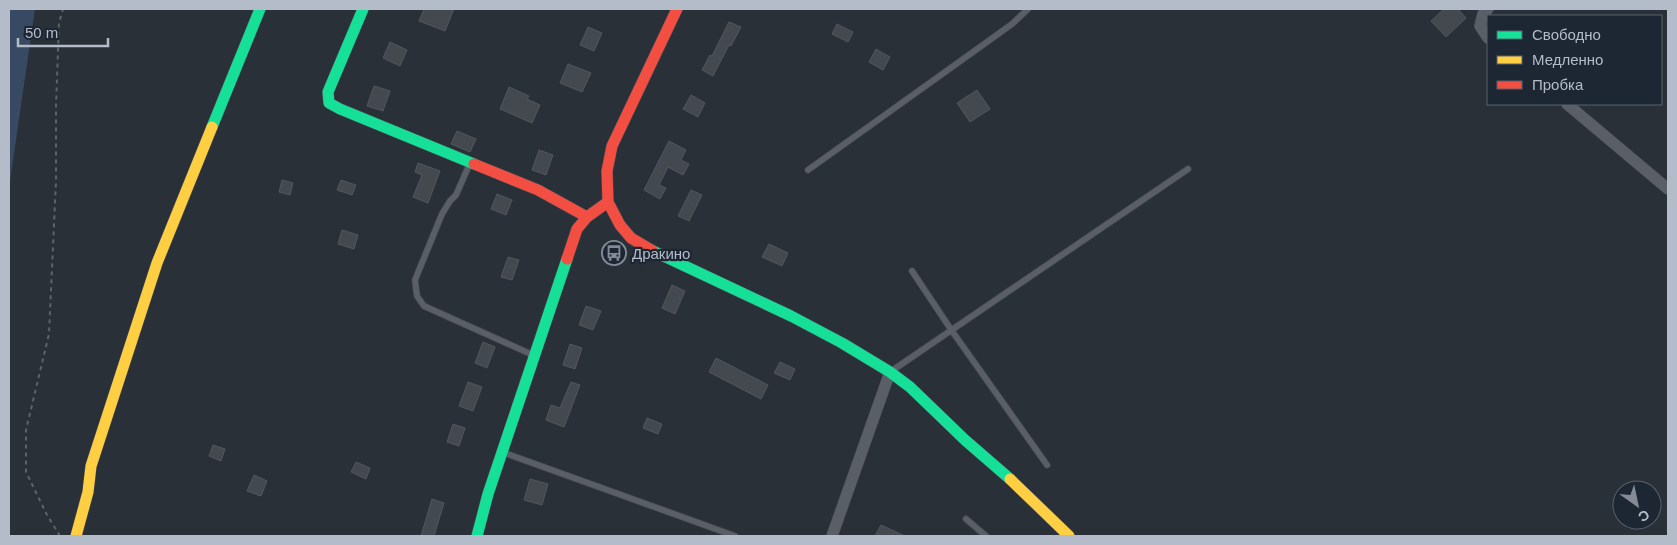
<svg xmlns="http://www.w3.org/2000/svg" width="1677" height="545" font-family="Helvetica,sans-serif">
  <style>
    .water { fill: #384963 }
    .building { fill: #444950; stroke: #52575f }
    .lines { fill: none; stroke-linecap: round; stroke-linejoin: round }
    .lane-casing { stroke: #484c53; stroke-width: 7 }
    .street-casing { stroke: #484c53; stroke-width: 12 }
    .fast-casing { stroke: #484c53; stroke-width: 12 }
    .slow-casing { stroke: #484c53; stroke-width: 12 }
    .jam-casing { stroke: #484c53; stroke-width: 12 }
    .path { stroke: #5d636a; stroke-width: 2; stroke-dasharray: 4 4; stroke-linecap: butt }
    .lane { stroke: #5a5e66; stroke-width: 5.5 }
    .street { stroke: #5a5e66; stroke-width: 11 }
    .fast { stroke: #16e098; stroke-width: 11 }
    .slow { stroke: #ffcf43; stroke-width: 11 }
    .jam { stroke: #f24e42; stroke-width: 11 }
    .labels { text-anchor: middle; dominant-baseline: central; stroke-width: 4.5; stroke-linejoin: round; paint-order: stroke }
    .poi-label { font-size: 15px; fill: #b4bcc9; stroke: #1d2633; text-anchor: start }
  </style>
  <rect width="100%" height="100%" fill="#2a3038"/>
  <path class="water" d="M9,9H35L9,188Z"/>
  <path class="building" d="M424,9H454L445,31L419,21Z
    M1444,9H1458L1466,18L1446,37L1431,21Z
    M729,22L741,27L731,46L729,45L713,76L702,70L710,55L712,56Z
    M837,24L853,32L848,42L832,34Z
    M588,27L602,33L594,51L580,45Z
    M390,42L407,50L400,66L383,58Z
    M876,49L890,57L883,70L869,62Z
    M568,64L591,73L582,92L560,83Z
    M374,86L390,91L383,111L367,106Z
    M509,87L529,96L527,99L540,105L532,123L500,109Z
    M977,90L990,109L970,122L957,103Z
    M691,95L705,103L698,117L683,109Z
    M457,131L476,139L470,152L451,144Z
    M669,141L686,150L681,160L689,164L683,175L668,167L659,185L666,188L660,199L644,190Z
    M539,150L553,155L546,175L532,170Z
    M418,163L440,171L428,203L413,197L422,175L415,172Z
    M282,180L293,183L290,195L279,192Z
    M341,180L356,185L352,195L337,190Z
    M691,190L702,195L689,221L678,216Z
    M497,194L512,200L506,215L491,209Z
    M342,230L358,235L354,249L338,244Z
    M769,244L788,253L782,266L762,257Z
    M508,257L519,260L512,280L501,277Z
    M672,285L685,291L675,314L662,308Z
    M586,306L601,311L593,330L579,325Z
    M483,342L495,347L487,368L475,363Z
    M570,344L582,348L575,369L563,365Z
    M716,358L768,385L761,399L709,372Z
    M780,362L795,369L790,380L774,373Z
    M468,382L482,387L473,411L459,406Z
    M571,382L580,385L564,427L546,420L551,405L560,408Z
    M647,418L662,424L658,434L643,428Z
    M453,424L465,428L459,446L447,442Z
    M213,445L225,449L221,461L209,456Z
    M356,462L370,468L366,479L351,472Z
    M254,475L267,481L261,496L247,491Z
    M530,479L548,484L542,505L524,500Z
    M432,499L444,503L434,536H421Z
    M881,525L905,536H875Z"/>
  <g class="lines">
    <defs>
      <path id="lane" d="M470,163L456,195L450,201L442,214L415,280L417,296L424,306L533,355
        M808,170L980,47L1012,24L1028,9
        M912,271L952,331L1047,465
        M893,370L1188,169
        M502,452L735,536
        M966,519L986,536"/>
      <path id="street" d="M1488,38L1480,26L1483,14L1488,9
        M1567,104L1668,189
        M832,536L890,372"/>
      <path id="fast" d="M363,9L328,92L329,103L340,109L474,164
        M212,127L260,9
        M653,251L791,316L842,343L890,372L910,387L965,440L1010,479
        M477,536L488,494L567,259"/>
      <path id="slow" d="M1010,479L1069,536
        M76,536L88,492L91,466L157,263L212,127"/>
      <path id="jam" d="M474,164L538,190L587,217
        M653,251L631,238L620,225L608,202L607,171L612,146L677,9
        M567,259L577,229L587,217L608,202"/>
    </defs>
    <use href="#lane" class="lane-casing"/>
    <use href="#street" class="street-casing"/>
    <use href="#fast" class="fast-casing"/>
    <use href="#slow" class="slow-casing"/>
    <use href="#jam" class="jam-casing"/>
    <path class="path" d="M614,253H627
      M60,536L47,515L26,472V430L49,334L56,181V106L59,23L63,9"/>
    <use href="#lane" class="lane"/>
    <use href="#street" class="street"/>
    <use href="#fast" class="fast"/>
    <use href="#slow" class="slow"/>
    <use href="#jam" class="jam"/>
  </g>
  <defs>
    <symbol id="bus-ring" viewBox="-11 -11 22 22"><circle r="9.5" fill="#1d2633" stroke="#848b96" stroke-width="1.5"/><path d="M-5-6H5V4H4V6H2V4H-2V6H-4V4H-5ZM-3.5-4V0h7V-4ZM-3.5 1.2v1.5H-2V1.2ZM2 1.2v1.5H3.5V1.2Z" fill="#848b96"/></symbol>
  </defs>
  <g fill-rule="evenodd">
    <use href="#bus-ring" x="600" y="239" width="28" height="28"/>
  </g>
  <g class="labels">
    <g class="poi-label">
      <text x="632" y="253">Дракино</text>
    </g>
  </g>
  <rect width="1677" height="545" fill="none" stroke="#b4bcc9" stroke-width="20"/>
  <rect x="1487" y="15" width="175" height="90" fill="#1d2633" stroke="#59626f"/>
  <rect x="1497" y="31" width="25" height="8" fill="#16e098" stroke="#59626f"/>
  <text x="1532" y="40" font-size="15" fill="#b4bcc9">Свободно</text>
  <rect x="1497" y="56" width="25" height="8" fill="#ffcf43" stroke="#59626f"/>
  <text x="1532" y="65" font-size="15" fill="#b4bcc9">Медленно</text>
  <rect x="1497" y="81" width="25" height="8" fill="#f24e42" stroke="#59626f"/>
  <text x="1532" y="90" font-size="15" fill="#b4bcc9">Пробка</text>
  <g transform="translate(1637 505) rotate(147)"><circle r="24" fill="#1d2633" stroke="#59626f"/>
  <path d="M0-4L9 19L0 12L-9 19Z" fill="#848b96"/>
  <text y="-8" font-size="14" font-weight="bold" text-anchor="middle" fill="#b4bcc9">С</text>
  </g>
  <path d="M18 38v8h90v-8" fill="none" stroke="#b4bcc9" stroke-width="2.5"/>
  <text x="25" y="38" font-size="15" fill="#b4bcc9" stroke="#1d2633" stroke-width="4" paint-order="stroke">50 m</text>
</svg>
